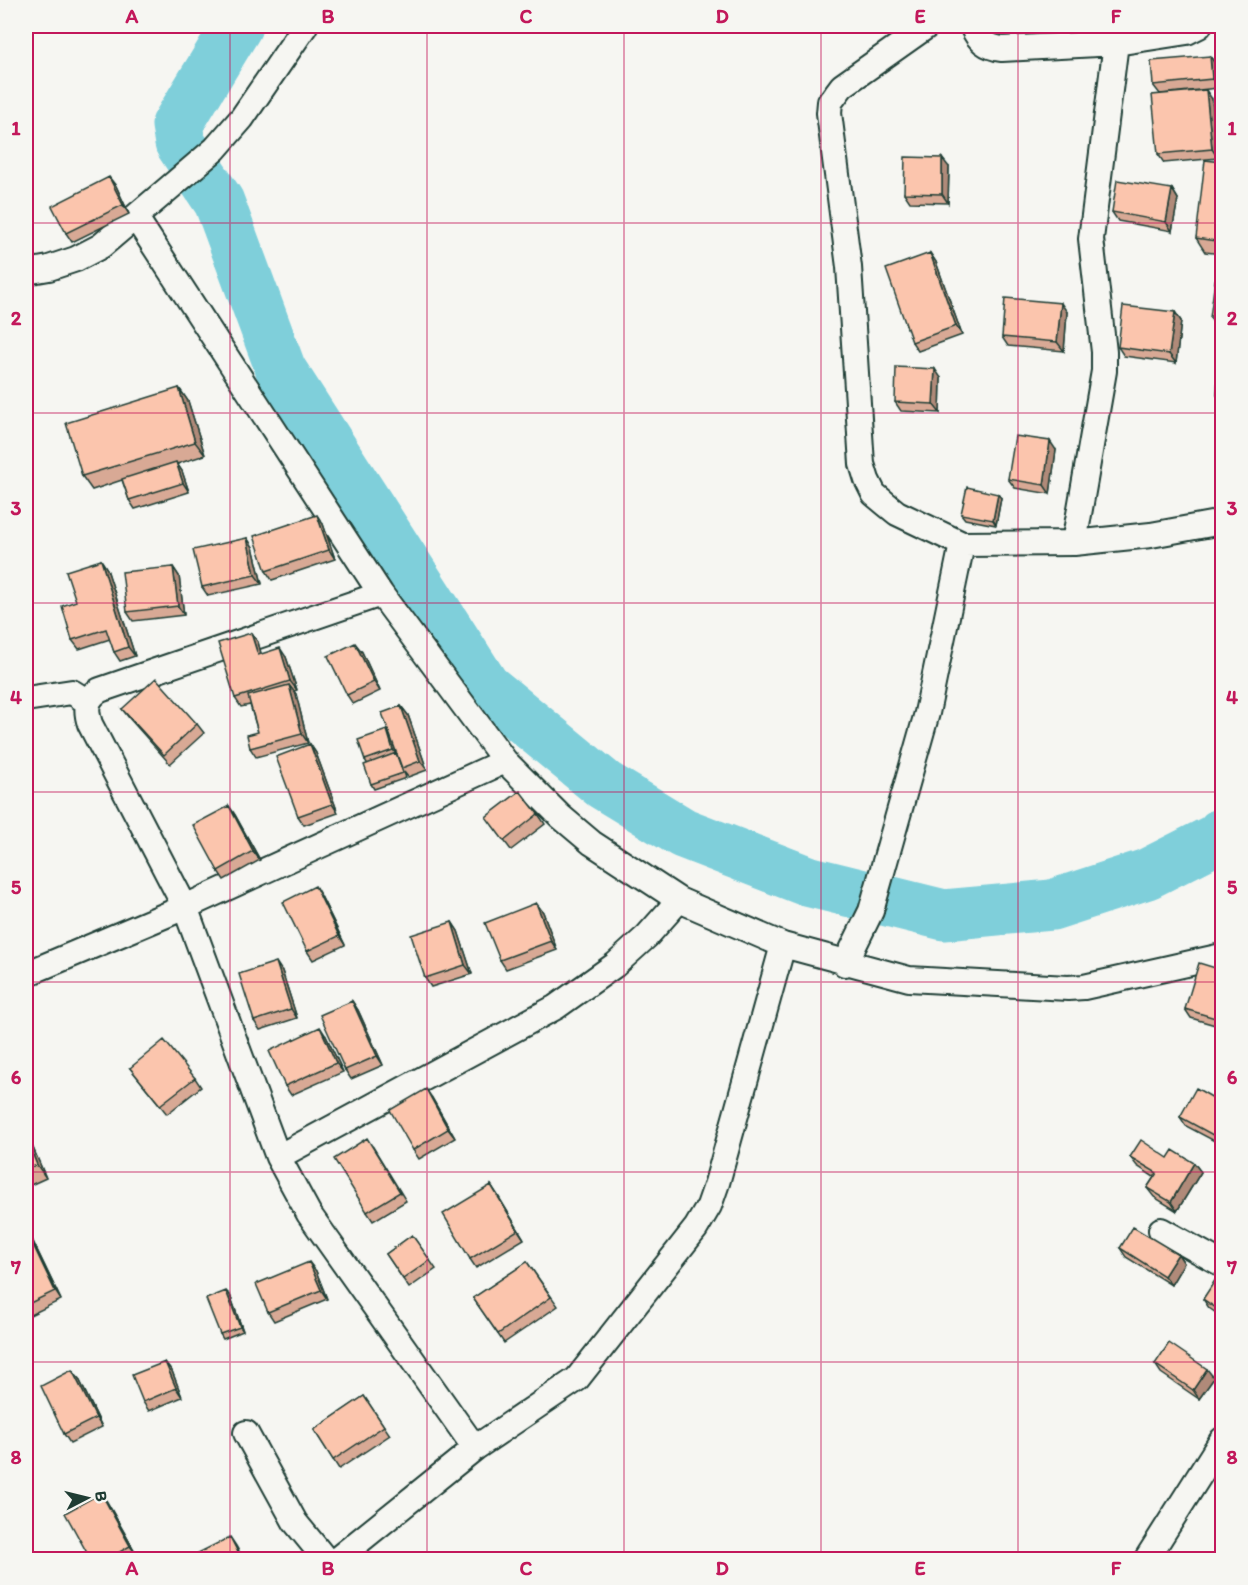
<svg xmlns="http://www.w3.org/2000/svg" width="1248" height="1585" font-family="Itim,sans-serif">
  <style>
    .lines { fill: none; stroke-linecap: round; stroke-linejoin: round }
    .river { stroke: #7fcfda; stroke-width: 51 }
    .street-casing { stroke: #1f3d34; stroke-width: 28 }
    .street { stroke: #f6f6f2; stroke-width: 24 }
    .wall { fill: #d8a995; stroke: #1f3d34; stroke-width: 1.5 }
    .shaded-wall { fill: #b08a79; stroke: #1f3d34; stroke-width: 1.5 }
    .building { fill: #fbc5ad; stroke: #1f3d34; stroke-width: 1.5 }
    .grid { fill: none; stroke: #c2185b; stroke-width: 1.5; stroke-opacity: 0.55 }
    .neatline { fill: none; stroke: #c2185b; stroke-width: 2 }
    .grid-label { font-size: 20px; text-anchor: middle; font-weight: bold; fill: #c2185b }
  </style>
  <rect width="100%" height="100%" fill="#f6f6f2"/>
  <filter id="ink" filterUnits="userSpaceOnUse"><feTurbulence type="fractalNoise" baseFrequency=".0167" numOctaves="2"/><feDisplacementMap in="SourceGraphic" scale="12" xChannelSelector="R" yChannelSelector="G"/><feConvolveMatrix kernelMatrix="1 2 1 2 8 2 1 2 1" color-interpolation-filters="sRGB"/></filter>
  <g filter="url(#ink)">
    <g class="lines">
      <path class="river" d="M237,26L177,125L180,143L219,202L281,370L485,687L604,785L683,833L807,881L944,915L1052,905L1147,874L1218,838L1222,833"/>
      <defs>
        <path id="street" d="M927,26L842,86L830,102L829,113L849,267L862,464L867,480L874,494L886,504L897,513L962,544L1074,543L1151,535L1222,522
          M972,26C978,40 986,47 1002,49L1116,43L1187,32L1199,26
          M136,218L381,594L505,761L560,816L592,843L679,900L783,945L909,979L1068,988L1084,987L1222,956
          M26,272L49,268L76,259L101,246L215,149L242,118L305,26
          M1074,543L1104,371V352L1091,239L1116,43
          M26,699L72,692L88,702
          M845,964L871,911L927,713L962,544
          M26,974L185,907L90,724C85,709 86,698 100,690L381,594
          M278,1157L556,1007L615,965L647,936L679,900
          M1161,1230L1222,1264
          M246,1433L295,1522L326,1560
          M475,1448L309,1214L278,1157L185,907L505,761
          M336,1560L475,1448L577,1379L696,1228L709,1206L717,1183L783,945
          M1146,1560L1222,1440"/>
      </defs>
      <use href="#street" class="street-casing"/>
      <use href="#street" class="street"/>
    </g>
    <path class="wall" d="M1210,56L1216,65L1218,88L1160,94L1153,85Z
      M1212,99L1218,158L1164,163L1158,154Z
      M1222,162V254L1205,252L1196,238Z
      M949,167L948,203L910,202L904,193Z
      M116,186L129,214L72,242L66,233Z
      M1172,189L1178,199L1172,231L1118,221L1112,212Z
      M930,253L936,262L962,335L918,351L912,342Z
      M1222,281V328L1217,327L1210,318Z
      M1067,312L1064,351L1008,346L1002,337Z
      M1175,312L1181,321L1176,363L1124,356L1118,347Z
      M1222,353V402L1217,395Z
      M941,378L940,413L901,411L895,402Z
      M179,388L188,401L205,455L177,464L182,471L189,492L135,509L129,500L122,480L92,490L82,476Z
      M1056,450L1050,494L1015,488L1008,479Z
      M1001,498L996,525L965,519L961,514Z
      M323,524L335,559L272,580L266,571Z
      M247,538L253,547L262,584L208,596L202,587Z
      M101,560L107,569L135,656L120,661L114,652L110,639L79,649L72,640L76,601Z
      M173,567L179,576L184,615L133,621L127,612Z
      M251,633L258,642L261,654L286,657L297,690L294,691L296,694L308,743L256,757L250,748L258,732L250,705L241,707L235,698Z
      M362,652L380,691L353,704L347,695Z
      M401,706L408,715L427,770L408,777L404,772L406,778L374,789L371,784L367,763L365,760L387,730L389,733Z
      M122,709L197,724L204,733L170,764L129,718Z
      M310,744L316,753L338,813L304,825L298,816Z
      M229,806L235,815L260,860L224,880L218,871Z
      M538,814L545,824L511,850L493,826Z
      M321,896L345,945L313,960L307,951Z
      M536,903L543,912L557,950L506,969L500,960Z
      M452,922L458,931L472,974L431,987L425,978Z
      M1222,970V1027L1191,1018L1185,1009Z
      M282,971L297,1018L260,1030L254,1021Z
      M352,1001L358,1010L383,1065L351,1079L345,1070Z
      M326,1036L343,1072L291,1095L285,1086Z
      M130,1068L195,1078L201,1087L167,1114Z
      M432,1098L455,1138L419,1159L413,1150Z
      M1222,1103V1145L1186,1126L1180,1117Z
      M26,1137L33,1148L46,1178L26,1187Z
      M373,1147L406,1201L373,1221L367,1212Z
      M1130,1157L1194,1163L1201,1172L1177,1211L1154,1197L1147,1188L1154,1177L1137,1166Z
      M491,1185L524,1239L476,1268L470,1259Z
      M26,1227L61,1300L26,1317Z
      M412,1235L436,1269L409,1288L386,1254Z
      M1120,1248L1178,1254L1184,1263L1171,1285L1126,1257Z
      M527,1262L558,1306L504,1343L473,1298Z
      M316,1271L327,1299L274,1321L268,1312Z
      M1222,1272V1317L1209,1308L1203,1299Z
      M230,1295L243,1331L223,1339L220,1334Z
      M165,1362L172,1371L182,1397L149,1411L143,1402Z
      M1155,1364L1214,1378L1199,1399L1161,1373Z
      M79,1379L102,1427L70,1443L64,1434Z
      M364,1396L390,1435L339,1469L314,1430Z
      M107,1502L137,1555L129,1560H91Z"/>
    <path class="shaded-wall" d="M1210,56L1216,65L1218,88L1212,79Z
      M1206,90L1212,99L1218,158L1212,149Z
      M942,158L949,167L948,203L942,194Z
      M109,177L116,186L129,214L123,205Z
      M1172,189L1178,199L1172,231L1166,222Z
      M930,253L936,262L962,335L956,326Z
      M1061,303L1067,312L1064,351L1057,342Z
      M1175,312L1181,321L1176,363L1169,354Z
      M935,369L941,378L940,413L933,404Z
      M179,388L188,401L205,455L195,442Z
      M1050,441L1056,450L1050,494L1044,485Z
      M176,462L182,471L189,492L183,483Z
      M998,494L1001,498L996,525L993,520Z
      M317,515L323,524L335,559L329,550Z
      M247,538L253,547L262,584L255,575Z
      M101,560L107,569L135,656L128,647Z
      M173,567L179,576L184,615L178,606Z
      M251,633L258,642L264,664L258,655Z
      M355,643L362,652L380,691L374,682Z
      M280,648L286,657L297,690L290,681Z
      M289,685L296,694L308,743L302,734Z
      M401,706L408,715L427,770L420,761Z
      M387,730L390,734L397,755L393,750Z
      M310,744L316,753L338,813L332,804Z
      M229,806L235,815L260,860L253,851Z
      M315,886L321,896L345,945L339,936Z
      M536,903L543,912L557,950L551,941Z
      M452,922L458,931L472,974L465,965Z
      M276,962L282,971L297,1018L291,1009Z
      M352,1001L358,1010L383,1065L377,1056Z
      M320,1027L326,1036L343,1072L336,1063Z
      M426,1089L432,1098L455,1138L448,1129Z
      M26,1137L33,1148L46,1178L37,1165Z
      M1194,1163L1201,1172L1177,1211L1171,1202Z
      M491,1185L497,1194L524,1239L518,1230Z
      M26,1227L27,1229L61,1300L55,1291L26,1230Z
      M1178,1254L1184,1263L1171,1285L1164,1276Z
      M309,1262L316,1271L327,1299L321,1290Z
      M226,1291L230,1295L243,1331L240,1327Z
      M165,1362L172,1371L182,1397L176,1388Z
      M1207,1369L1214,1378L1199,1399L1193,1390Z
      M72,1370L79,1379L102,1427L96,1418Z
      M101,1493L107,1502L137,1555L130,1546Z
      M230,1537L236,1546L244,1560H242Z"/>
    <path class="building" d="M1210,56L1212,79L1153,85L1151,61Z
      M1206,90L1212,149L1158,154L1152,95Z
      M905,157L942,158V194L904,193Z
      M1205,160L1222,162V242L1196,238Z
      M109,177L123,205L66,233L52,206Z
      M1117,180L1172,189L1166,222L1112,212Z
      M930,253L956,326L912,342L886,269Z
      M1215,280L1222,281V320L1210,318Z
      M1005,298L1061,303L1057,342L1002,337Z
      M1123,306L1175,312L1169,354L1118,347Z
      M1219,353H1222V395H1217Z
      M896,367L935,369L933,404L895,402Z
      M179,388L195,442L82,476L66,423Z
      M1015,436L1050,441L1044,485L1008,479Z
      M176,462L183,483L129,500L122,479Z
      M967,487L998,494L993,520L961,514Z
      M317,515L329,550L266,571L254,536Z
      M247,538L255,575L202,587L193,550Z
      M101,560L128,647L114,652L106,629L72,640L62,606L76,601L66,571Z
      M173,567L178,606L127,612L122,572Z
      M251,633L258,655L280,648L290,681L235,698L218,643Z
      M355,643L374,682L347,695L328,656Z
      M156,678L197,724L164,755L122,709Z
      M289,685L302,734L250,748L247,735L258,732L248,696Z
      M401,706L420,761L402,768L382,713Z
      M387,730L393,750L365,760L358,740Z
      M310,744L332,804L298,816L276,757Z
      M396,753L403,773L371,784L364,765Z
      M520,791L538,814L504,841L486,817Z
      M229,806L253,851L218,871L193,825Z
      M315,886L339,936L307,951L283,902Z
      M536,903L551,941L500,960L485,923Z
      M452,922L465,965L425,978L411,935Z
      M276,962L291,1009L254,1021L239,974Z
      M1199,963L1222,970V1020L1185,1009Z
      M352,1001L377,1056L345,1070L320,1015Z
      M320,1027L336,1063L285,1086L269,1051Z
      M164,1040L195,1078L160,1105L130,1068Z
      M1196,1088L1222,1103V1140L1180,1117Z
      M426,1089L448,1129L413,1150L390,1110Z
      M26,1138L37,1165L26,1169Z
      M367,1138L400,1192L367,1212L334,1159Z
      M1141,1140L1168,1158L1173,1150L1194,1163L1171,1202L1147,1188L1157,1173L1130,1157Z
      M491,1185L518,1230L470,1259L443,1214Z
      M1133,1227L1178,1254L1164,1276L1120,1248Z
      M26,1230L55,1291L26,1305Z
      M412,1235L430,1260L403,1279L386,1254Z
      M309,1262L321,1290L268,1312L256,1284Z
      M527,1262L551,1297L498,1334L473,1298Z
      M1221,1271L1222,1272V1312L1203,1299Z
      M226,1291L240,1327L220,1334L206,1299Z
      M1169,1343L1207,1369L1193,1390L1155,1364Z
      M165,1362L176,1388L143,1402L132,1375Z
      M72,1370L96,1418L64,1434L41,1386Z
      M364,1396L384,1426L333,1460L314,1430Z
      M101,1493L130,1546L106,1560H91L65,1513Z
      M230,1537L242,1560H202L198,1553Z"/>
  </g>
  <path class="grid" d="M230,26V1560M427,26V1560M624,26V1560M821,26V1560M1018,26V1560M26,223H1222M26,413H1222M26,603H1222M26,792H1222M26,982H1222M26,1172H1222M26,1362H1222"/>
  <rect width="1248" height="1585" fill="none" stroke="#f6f6f2" stroke-width="66"/>
  <g transform="translate(87 1498) rotate(83)" stroke="#f6f6f2" stroke-width="4.5" paint-order="stroke">
  <path d="M0-4.5L10 22L0 15L-10 22Z" fill="#1f3d34"/>
  <text y="-9" font-size="16" font-weight="bold" text-anchor="middle" fill="#1f3d34">B</text>
  </g>
  <rect x="33" y="33" width="1182" height="1519" class="neatline"/>
  <g class="grid-label">
    <text x="132" y="23">A</text>
    <text x="328" y="23">B</text>
    <text x="526" y="23">C</text>
    <text x="722" y="23">D</text>
    <text x="920" y="23">E</text>
    <text x="1116" y="23">F</text>
    <text x="16" y="135">1</text>
    <text x="1232" y="135">1</text>
    <text x="16" y="325">2</text>
    <text x="1232" y="325">2</text>
    <text x="16" y="515">3</text>
    <text x="1232" y="515">3</text>
    <text x="16" y="704">4</text>
    <text x="1232" y="704">4</text>
    <text x="16" y="894">5</text>
    <text x="1232" y="894">5</text>
    <text x="16" y="1084">6</text>
    <text x="1232" y="1084">6</text>
    <text x="16" y="1274">7</text>
    <text x="1232" y="1274">7</text>
    <text x="16" y="1464">8</text>
    <text x="1232" y="1464">8</text>
    <text x="132" y="1575">A</text>
    <text x="328" y="1575">B</text>
    <text x="526" y="1575">C</text>
    <text x="722" y="1575">D</text>
    <text x="920" y="1575">E</text>
    <text x="1116" y="1575">F</text>
  </g>
</svg>
